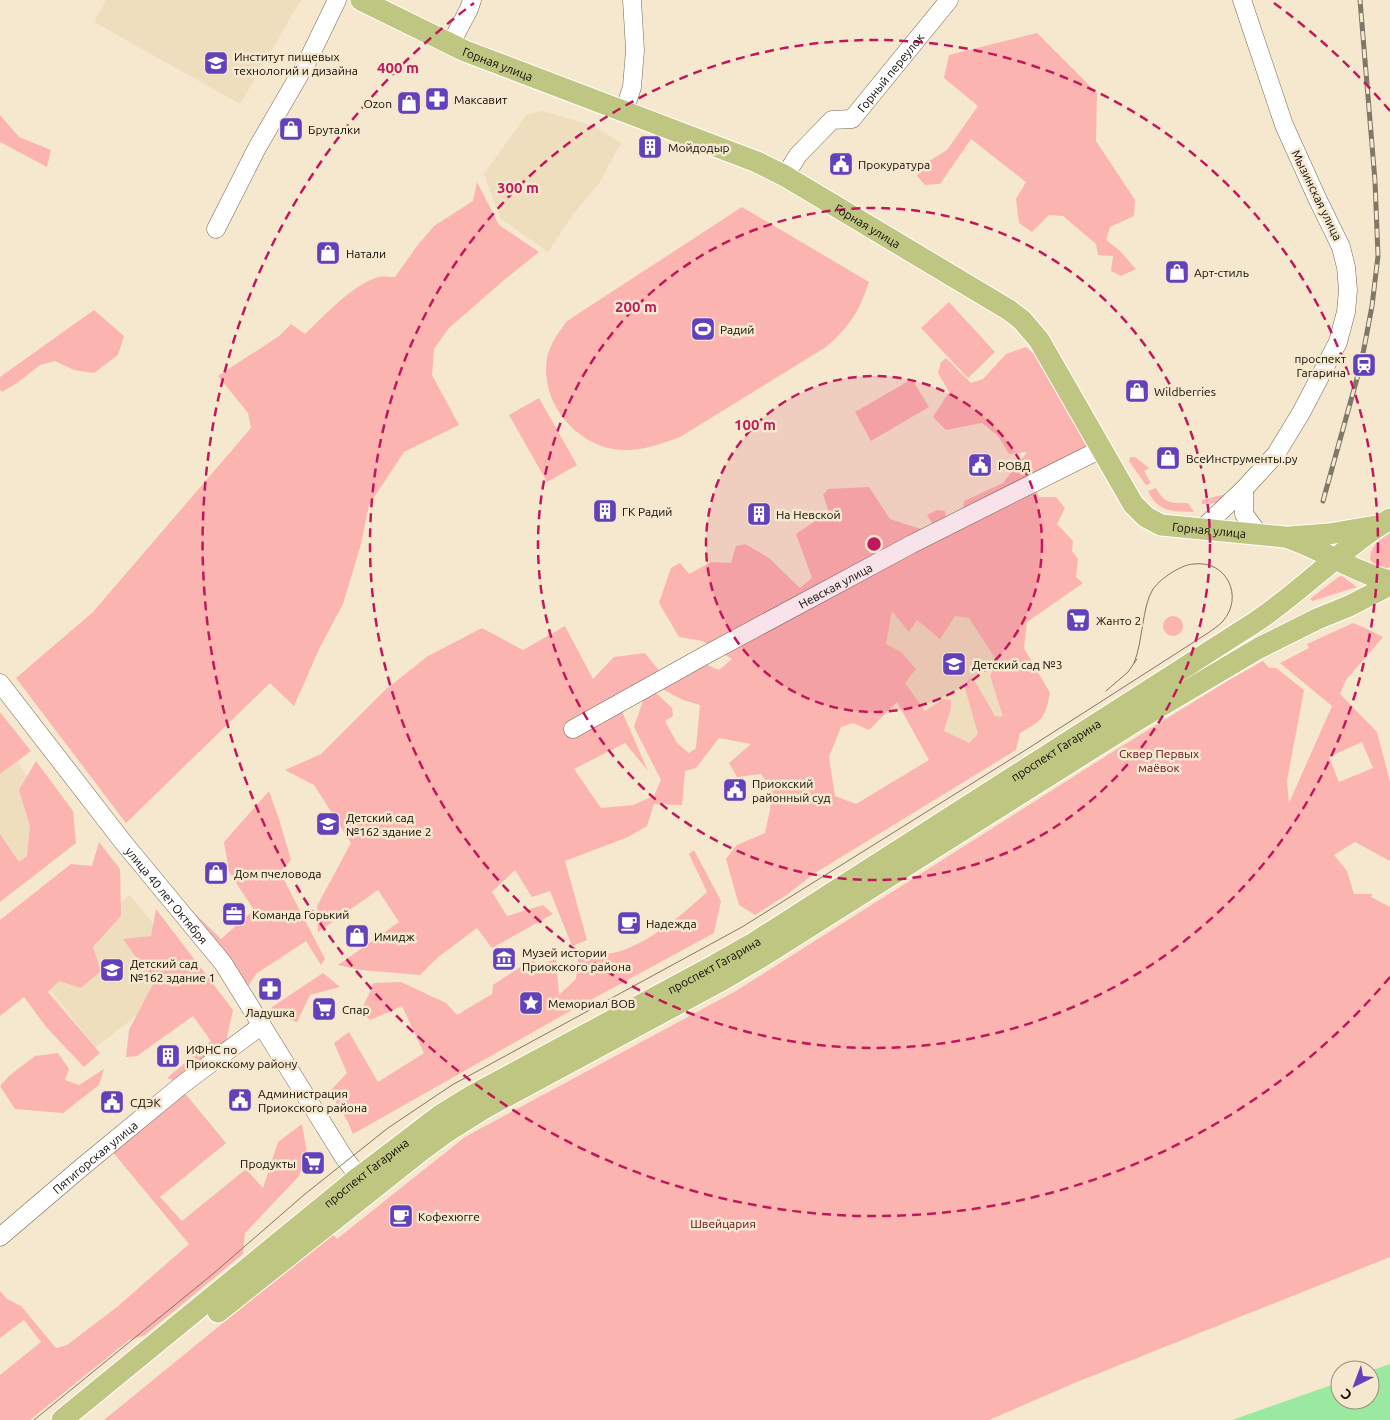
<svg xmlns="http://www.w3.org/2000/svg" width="1390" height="1420" font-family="Ubuntu,sans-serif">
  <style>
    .built { fill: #eedebd }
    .green { fill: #fbb4b0; fill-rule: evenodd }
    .water { fill: #9be8a0 }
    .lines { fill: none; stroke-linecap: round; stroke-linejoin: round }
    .minor-casing { stroke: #726750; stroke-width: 19 }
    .major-casing { stroke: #fff; stroke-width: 23 }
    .minor { stroke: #fff; stroke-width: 18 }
    .major { stroke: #bfc681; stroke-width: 21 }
    .tram { stroke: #7f7767; stroke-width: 1 }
    .rail-casing { stroke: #7f7767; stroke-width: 5 }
    .rail { stroke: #f5e8cf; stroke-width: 3; stroke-dasharray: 9; stroke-linecap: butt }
    .ring { fill: none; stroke: #c2185b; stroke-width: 2.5; stroke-dasharray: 9 6 }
    .labels { text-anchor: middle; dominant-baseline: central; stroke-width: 5; stroke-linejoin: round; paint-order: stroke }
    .poi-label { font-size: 12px; fill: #0f0b04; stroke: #f5e8cf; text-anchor: start }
    .street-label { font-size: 12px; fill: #0f0b04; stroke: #f5e8cf }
    .park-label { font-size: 12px; fill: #670a14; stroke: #f5e8cf }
    .centre { fill: #c2185b; stroke: #f5e8cf; stroke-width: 2.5 }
    .ring-label { font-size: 15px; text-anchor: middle; font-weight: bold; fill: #c2185b; stroke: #f5e8cf; stroke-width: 5; stroke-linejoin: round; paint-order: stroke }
  </style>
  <rect width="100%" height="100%" fill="#f5e8cf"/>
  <path class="built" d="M106,0H301L240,104L94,22Z
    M543,111L594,126L621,143L600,182L574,213L548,252L500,218L484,174L527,114Z
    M960,565L1045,699L947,762L863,630Z
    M0,737L65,832L0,882Z
    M130,895L192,972L95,1048L33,967Z"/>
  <path class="green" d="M1037,33L1097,93L1096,141L1135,200L1134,216L1110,227L1106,240L1119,250L1136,269L1121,276L1111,271L1113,256L1098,255L1096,244L1063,216L1049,215L1032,232L1019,223L1016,199L1026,182L971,139L940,184L925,185L917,176L926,163L947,150L978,106L944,78L949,55Z
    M0,115L19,137L51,150L47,167L0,142Z
    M477,182L499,225L539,252L504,280L449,328L434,349L432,375L459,425L404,452L369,505L361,544L343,604L320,647L294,706L270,683L126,823L16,678L93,612L251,428L248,413L218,376L279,336L291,324L305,334C324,316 354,283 379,277C384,276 390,277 395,277L417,246L434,226L473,201Z
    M742,207L869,282C859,312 850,326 826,347L680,437C658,445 636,453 613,449C572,441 540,400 547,358C550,344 558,333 567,321Z
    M949,302L995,352L968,378L921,328Z
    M94,310L124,336L118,355L94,373L74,370L55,361L40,365L17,383L2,392L0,390V377Z
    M1026,347L1043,362L1087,444L1083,452L1031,478L1039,497H1056L1065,508L1057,524L1073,541L1072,551L1078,559L1076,577L1083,583L1027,622L1024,648L1050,693C1045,718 1042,721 1020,733L1016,750L815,873L788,894L755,915L739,905L726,859L737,845L765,833L770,810L772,790L761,774L737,777L729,763L751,744L719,738L696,768L685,771L682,805L654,804L647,826L628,837L565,861L587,940L572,946L550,891L532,897L515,870L492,892L507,916L543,905L553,914L492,948L477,928L437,958L420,975L361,970L338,965L399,922L378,890L318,932L317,906L351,843L314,785L285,770L321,754L385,690L428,656L482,628L523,650L565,626L593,679L614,657L645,653L661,673L617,700L648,771L625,743L574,769L601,808L633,805L654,796L661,780L634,727L645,695L655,692L672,708L673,716L665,721L677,743L689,753L696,748L700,705L683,700L662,689L686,656L719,670L732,659L703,641L679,637L659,603L671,568L680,563L689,574L711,562L731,563L736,546L745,544L769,558L800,588L812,578L796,534L829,512L823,495L828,489L869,487L890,519L927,531L934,527L927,515L937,510L945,511L946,520L961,522L964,501L1003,483L1027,452L1009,454L998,436L982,423L946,430L933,417L949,392L938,373L941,362L946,358L971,383L983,379L1006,354ZM892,611L909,632L917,620L940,639L955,616L969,618L997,661L990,676L1003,717L995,716L976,683L970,678L964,685L978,734L969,743L944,731L951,708V700L944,699L925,711L905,683L916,669L901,652L886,644ZM897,702L929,760L856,804L835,796L829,757L841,727L853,723L869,730Z
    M912,379L929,407L871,441L855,412Z
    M539,398L577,465L547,482L509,415Z
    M1130,457H1135L1149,468L1144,471L1151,483L1146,485L1129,461Z
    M1156,488C1165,504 1170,503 1188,503L1194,512C1173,511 1158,513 1148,491Z
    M1226,494L1217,503L1202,504V500Z
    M1390,533V567C1381,570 1375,568 1370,559C1371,545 1379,540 1390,533Z
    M1340,576H1342L1357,587L1312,601L1311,600V598Z
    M1163 626a10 10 0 1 1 20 0a10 10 0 1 1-20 0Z
    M1353,623L1363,627L1383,637L1346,680L1340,694L1377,732L1390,782V861L1355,842L1334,855L1347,871L1354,894H1372L1371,897L1390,907V1236L1387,1237L1390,1236V1257L1077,1382L989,1420H104L332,1234L337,1239L465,1137L736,991L1106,756L1229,680L1263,661L1269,668H1276L1304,690L1287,781L1289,803L1332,706L1280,663L1309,648L1307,644ZM1362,742L1373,768L1339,782L1329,757Z
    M0,712L31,751L0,774Z
    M36,761L73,811L76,843L0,902V834L19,862L27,856L30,826L19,790Z
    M269,791L279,819L291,860L280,872L325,959L321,965L306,941L256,974L244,993L183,902L221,939L254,910L229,872L224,842Z
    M99,842L120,869L121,916L93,947L101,971L81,988L59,981L48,992L100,1053L84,1067L47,1028L24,997L0,1016V920L71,864L92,866Z
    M694,850L721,901L714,933L563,1015L353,1134L347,1120L329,1092L347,1073L334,1043L349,1032L378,1082L424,1053L402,1006L370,1020L361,1011L374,983L401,982L446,1003L457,1015L492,994L493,985L531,960L540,965L556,959L559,995L576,979L578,959L591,950C595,952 601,954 606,954C640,951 682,915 707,892L689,854Z
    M156,909L233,1010L225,1046L176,1081L167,1078L211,1041L193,1016L137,1056L126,1057L129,1030L154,982L123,939L151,936Z
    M323,973L340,987L310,995L297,1022L270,1012L272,1007Z
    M58,1053L69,1069L65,1080L79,1085L104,1069L99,1085L63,1113L15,1109L0,1086L9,1076L35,1056Z
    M183,1091L226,1143L160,1197L182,1221L246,1169L263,1188L278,1142L302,1124L307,1153L299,1176L245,1233L243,1254L145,1335L129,1340L30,1420H0V1375L41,1342L24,1320L0,1338V1291L7,1299L21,1306L56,1348L67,1345L117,1307L189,1244L111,1150Z"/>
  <path class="water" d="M1390,1364V1420H1232L1340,1382V1400H1370V1371Z"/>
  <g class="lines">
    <defs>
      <g id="minor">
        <path d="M450,45L469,9L472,0"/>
        <path d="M624,112L632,87L635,50L632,0"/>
        <path id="s1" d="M785,176L798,155L832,120L852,119L949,0"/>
        <path d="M216,229L257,148L308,60L337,0"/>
        <path d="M1244,489V514L1258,533"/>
        <path d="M1203,528L1244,489L1276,454L1301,413L1338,342L1346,312L1348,290L1346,267L1341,247L1317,198L1284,125L1242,0"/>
        <path id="s2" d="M0,683L123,842L223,963L343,1156L359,1177"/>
        <path id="s3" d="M573,729L711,652L912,544L1101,449"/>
        <path id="s4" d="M0,1237L82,1167L183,1084L262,1025"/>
      </g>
      <g id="major">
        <path id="s5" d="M361,0L465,51L757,162L785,176L1009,310L1022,320L1039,340L1133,504L1146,517L1161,525L1285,537C1321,548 1353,572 1390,581"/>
        <path d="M1290,537L1329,534L1376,526"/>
        <path d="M218,1312L422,1150L448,1131L483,1109L724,979L758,959L1134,722L1259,648L1317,619L1349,606L1390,585"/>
        <path id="s6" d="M62,1420L359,1177L439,1116L473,1095L715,965L752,944L1257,621C1303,590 1342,548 1390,519"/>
      </g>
    </defs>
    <use href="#minor" class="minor-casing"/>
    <use href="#major" class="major-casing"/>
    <use href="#minor" class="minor"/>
    <use href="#major" class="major"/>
    <path class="tram" d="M1106,691L1128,672L1137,659
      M34,1420L214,1273L305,1194L388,1128L452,1085L742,927L1024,751L1208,633C1213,629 1219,626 1223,621C1244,597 1227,560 1194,564C1188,564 1182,567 1176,570C1167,575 1159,581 1153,589C1142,606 1143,642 1134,663"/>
    <defs>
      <path id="rail" d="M1323,501L1361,364L1372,306L1378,256L1375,181L1360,0"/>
    </defs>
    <use href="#rail" class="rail-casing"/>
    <use href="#rail" class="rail"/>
  </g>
  <circle cx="874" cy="544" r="168" fill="#c2185b" fill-opacity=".12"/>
  <g class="ring">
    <circle cx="874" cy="544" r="168"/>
    <circle cx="874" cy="544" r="336"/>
    <circle cx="874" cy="544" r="504"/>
    <path d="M1390 977A673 673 0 1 1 474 3M1274 3A673 673 0 0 1 1390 111"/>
  </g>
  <defs>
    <symbol id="university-square" viewBox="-11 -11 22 22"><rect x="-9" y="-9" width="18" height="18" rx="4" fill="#6241ba" stroke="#f5e8cf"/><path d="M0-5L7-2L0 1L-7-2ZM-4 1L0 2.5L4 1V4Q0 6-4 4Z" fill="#fff"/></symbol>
    <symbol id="pharmacy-square" viewBox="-11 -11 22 22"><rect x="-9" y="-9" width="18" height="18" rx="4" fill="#6241ba" stroke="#f5e8cf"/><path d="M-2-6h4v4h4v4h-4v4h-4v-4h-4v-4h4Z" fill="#fff"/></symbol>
    <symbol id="shop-square" viewBox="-11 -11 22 22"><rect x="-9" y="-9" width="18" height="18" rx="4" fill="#6241ba" stroke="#f5e8cf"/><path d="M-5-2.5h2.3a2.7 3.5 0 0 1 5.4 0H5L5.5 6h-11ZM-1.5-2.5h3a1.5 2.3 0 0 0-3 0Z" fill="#fff"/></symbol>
    <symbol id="building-square" viewBox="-11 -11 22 22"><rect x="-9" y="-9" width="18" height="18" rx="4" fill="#6241ba" stroke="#f5e8cf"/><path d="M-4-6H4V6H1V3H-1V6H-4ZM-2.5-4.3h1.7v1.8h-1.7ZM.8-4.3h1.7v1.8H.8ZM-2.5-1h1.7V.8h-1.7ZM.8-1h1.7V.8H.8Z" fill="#fff"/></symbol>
    <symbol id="civic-square" viewBox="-11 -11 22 22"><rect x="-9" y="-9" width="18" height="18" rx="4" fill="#6241ba" stroke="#f5e8cf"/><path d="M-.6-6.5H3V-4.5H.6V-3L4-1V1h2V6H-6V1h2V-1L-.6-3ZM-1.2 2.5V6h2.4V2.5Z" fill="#fff"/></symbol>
    <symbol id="stadium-square" viewBox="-11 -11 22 22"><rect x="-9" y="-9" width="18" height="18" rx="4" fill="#6241ba" stroke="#f5e8cf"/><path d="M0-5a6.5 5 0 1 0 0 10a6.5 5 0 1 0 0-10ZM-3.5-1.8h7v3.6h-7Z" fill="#fff"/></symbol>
    <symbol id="station-square" viewBox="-11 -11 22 22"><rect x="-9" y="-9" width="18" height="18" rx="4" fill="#6241ba" stroke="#f5e8cf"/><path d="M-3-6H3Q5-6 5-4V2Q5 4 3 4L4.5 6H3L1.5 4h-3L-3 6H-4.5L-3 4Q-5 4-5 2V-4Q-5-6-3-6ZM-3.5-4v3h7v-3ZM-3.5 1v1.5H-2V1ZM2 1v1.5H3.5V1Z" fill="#fff"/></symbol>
    <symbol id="supermarket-square" viewBox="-11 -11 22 22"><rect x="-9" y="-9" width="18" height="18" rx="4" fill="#6241ba" stroke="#f5e8cf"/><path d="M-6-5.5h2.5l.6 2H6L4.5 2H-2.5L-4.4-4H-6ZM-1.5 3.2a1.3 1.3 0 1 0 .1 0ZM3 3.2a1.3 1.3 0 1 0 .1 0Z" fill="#fff"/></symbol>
    <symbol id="school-square" viewBox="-11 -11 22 22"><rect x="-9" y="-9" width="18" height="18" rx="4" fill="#6241ba" stroke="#f5e8cf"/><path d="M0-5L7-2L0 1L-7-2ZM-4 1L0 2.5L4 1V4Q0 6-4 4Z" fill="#fff"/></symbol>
    <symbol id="office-square" viewBox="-11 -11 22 22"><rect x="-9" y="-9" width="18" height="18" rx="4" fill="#6241ba" stroke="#f5e8cf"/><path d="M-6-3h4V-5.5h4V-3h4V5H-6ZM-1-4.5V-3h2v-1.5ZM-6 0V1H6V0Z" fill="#fff"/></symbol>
    <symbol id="cafe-square" viewBox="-11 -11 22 22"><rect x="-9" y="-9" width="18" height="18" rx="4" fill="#6241ba" stroke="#f5e8cf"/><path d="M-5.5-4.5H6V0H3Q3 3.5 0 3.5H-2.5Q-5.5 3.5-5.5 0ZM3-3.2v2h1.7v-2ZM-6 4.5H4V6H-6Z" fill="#fff"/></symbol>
    <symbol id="museum-square" viewBox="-11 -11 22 22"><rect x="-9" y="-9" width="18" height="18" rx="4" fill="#6241ba" stroke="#f5e8cf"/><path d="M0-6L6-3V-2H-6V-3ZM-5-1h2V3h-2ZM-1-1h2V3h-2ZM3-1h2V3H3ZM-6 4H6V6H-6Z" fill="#fff"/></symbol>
    <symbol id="sight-square" viewBox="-11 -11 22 22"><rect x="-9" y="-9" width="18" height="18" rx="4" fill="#6241ba" stroke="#f5e8cf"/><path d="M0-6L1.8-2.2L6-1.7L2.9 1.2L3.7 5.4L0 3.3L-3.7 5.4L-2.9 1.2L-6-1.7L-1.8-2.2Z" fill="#fff"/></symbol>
  </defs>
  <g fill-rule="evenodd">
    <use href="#university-square" x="202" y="49" width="28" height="28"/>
    <use href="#pharmacy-square" x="423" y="85" width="28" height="28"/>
    <use href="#shop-square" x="395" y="89" width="28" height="28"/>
    <use href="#shop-square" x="277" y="115" width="28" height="28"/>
    <use href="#building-square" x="636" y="133" width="28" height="28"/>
    <use href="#civic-square" x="827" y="150" width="28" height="28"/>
    <use href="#shop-square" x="314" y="239" width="28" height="28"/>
    <use href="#shop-square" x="1163" y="258" width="28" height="28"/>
    <use href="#stadium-square" x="689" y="315" width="28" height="28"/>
    <use href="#station-square" x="1350" y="351" width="28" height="28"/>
    <use href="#shop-square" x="1123" y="377" width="28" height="28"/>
    <use href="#shop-square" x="1154" y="444" width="28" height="28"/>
    <use href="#civic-square" x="966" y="451" width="28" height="28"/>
    <use href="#building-square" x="591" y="497" width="28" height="28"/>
    <use href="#building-square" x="745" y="500" width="28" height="28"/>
    <use href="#supermarket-square" x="1064" y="606" width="28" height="28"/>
    <use href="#school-square" x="940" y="650" width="28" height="28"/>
    <use href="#civic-square" x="721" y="776" width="28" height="28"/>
    <use href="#school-square" x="314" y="810" width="28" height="28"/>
    <use href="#shop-square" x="202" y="859" width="28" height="28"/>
    <use href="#office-square" x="220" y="900" width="28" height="28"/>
    <use href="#cafe-square" x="615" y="909" width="28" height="28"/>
    <use href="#shop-square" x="343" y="922" width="28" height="28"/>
    <use href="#museum-square" x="490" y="945" width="28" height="28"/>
    <use href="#school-square" x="98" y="956" width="28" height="28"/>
    <use href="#pharmacy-square" x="256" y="975" width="28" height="28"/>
    <use href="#sight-square" x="517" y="989" width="28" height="28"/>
    <use href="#supermarket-square" x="310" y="995" width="28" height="28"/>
    <use href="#building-square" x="154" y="1042" width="28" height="28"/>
    <use href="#civic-square" x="226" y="1086" width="28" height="28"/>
    <use href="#civic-square" x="98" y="1088" width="28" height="28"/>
    <use href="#supermarket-square" x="299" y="1149" width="28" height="28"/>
    <use href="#cafe-square" x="387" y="1202" width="28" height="28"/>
  </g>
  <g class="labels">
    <g class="poi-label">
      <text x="234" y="56">Институт пищевых<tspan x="234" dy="14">технологий и дизайна</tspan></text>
      <text x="454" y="99">Максавит</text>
      <text x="392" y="103" text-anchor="end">Ozon</text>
      <text x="308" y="129">Бруталки</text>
      <text x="668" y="147">Мойдодыр</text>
      <text x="858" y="164">Прокуратура</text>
      <text x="346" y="253">Натали</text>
      <text x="1194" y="272">Арт-стиль</text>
      <text x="720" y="329">Радий</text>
      <text x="1346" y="358" text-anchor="end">проспект<tspan x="1346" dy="14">Гагарина</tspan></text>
      <text x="1154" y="391">Wildberries</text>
      <text x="1186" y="458">ВсеИнструменты.ру</text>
      <text x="998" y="465">РОВД</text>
      <text x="622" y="511">ГК Радий</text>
      <text x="776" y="514">На Невской</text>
      <text x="1096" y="620">Жанто 2</text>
      <text x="972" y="664">Детский сад №3</text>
      <text x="752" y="783">Приокский<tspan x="752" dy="14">районный суд</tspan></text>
      <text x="346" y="817">Детский сад<tspan x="346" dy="14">№162 здание 2</tspan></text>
      <text x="234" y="873">Дом пчеловода</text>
      <text x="252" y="914">Команда Горький</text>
      <text x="646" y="923">Надежда</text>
      <text x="374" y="936">Имидж</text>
      <text x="522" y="952">Музей истории<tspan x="522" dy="14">Приокского района</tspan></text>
      <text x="130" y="963">Детский сад<tspan x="130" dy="14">№162 здание 1</tspan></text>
      <text x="548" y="1003">Мемориал ВОВ</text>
      <text x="342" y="1009">Спар</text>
      <text x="270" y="1012" text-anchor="middle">Ладушка</text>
      <text x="186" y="1049">ИФНС по<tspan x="186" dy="14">Приокскому району</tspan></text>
      <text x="258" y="1093">Администрация<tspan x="258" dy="14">Приокского района</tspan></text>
      <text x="130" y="1102">СДЭК</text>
      <text x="296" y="1163" text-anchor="end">Продукты</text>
      <text x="418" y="1216">Кофехюгге</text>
    </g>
    <g class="street-label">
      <text stroke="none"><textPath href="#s5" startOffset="151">Горная улица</textPath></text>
      <text stroke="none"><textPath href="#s1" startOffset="154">Горный переулок</textPath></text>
      <text transform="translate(1317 195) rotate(64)">Мызинская улица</text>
      <text stroke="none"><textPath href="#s5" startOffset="556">Горная улица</textPath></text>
      <text stroke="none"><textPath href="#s5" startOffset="1036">Горная улица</textPath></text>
      <text stroke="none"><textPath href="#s3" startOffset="299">Невская улица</textPath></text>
      <text stroke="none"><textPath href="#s6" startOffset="1202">проспект Гагарина</textPath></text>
      <text stroke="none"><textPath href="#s2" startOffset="270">улица 40 лет Октября</textPath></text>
      <text stroke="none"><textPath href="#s6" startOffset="798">проспект Гагарина</textPath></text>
      <text stroke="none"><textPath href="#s4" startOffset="124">Пятигорская улица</textPath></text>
      <text stroke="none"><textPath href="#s6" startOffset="392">проспект Гагарина</textPath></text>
    </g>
    <g class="park-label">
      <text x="1159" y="753">Сквер Первых<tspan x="1159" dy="14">маёвок</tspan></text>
      <text x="723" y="1223">Швейцария</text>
    </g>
  </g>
  <circle cx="874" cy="544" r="8" class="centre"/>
  <g class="ring-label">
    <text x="398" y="73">400 m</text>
    <text x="518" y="193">300 m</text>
    <text x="636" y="312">200 m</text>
    <text x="755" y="430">100 m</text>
  </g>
  <g transform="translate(1355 1385) rotate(222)"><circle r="24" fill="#f5e8cf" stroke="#99907e"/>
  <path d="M0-4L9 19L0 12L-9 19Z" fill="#6241ba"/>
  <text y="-8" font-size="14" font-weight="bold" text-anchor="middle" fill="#0f0b04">С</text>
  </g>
</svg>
